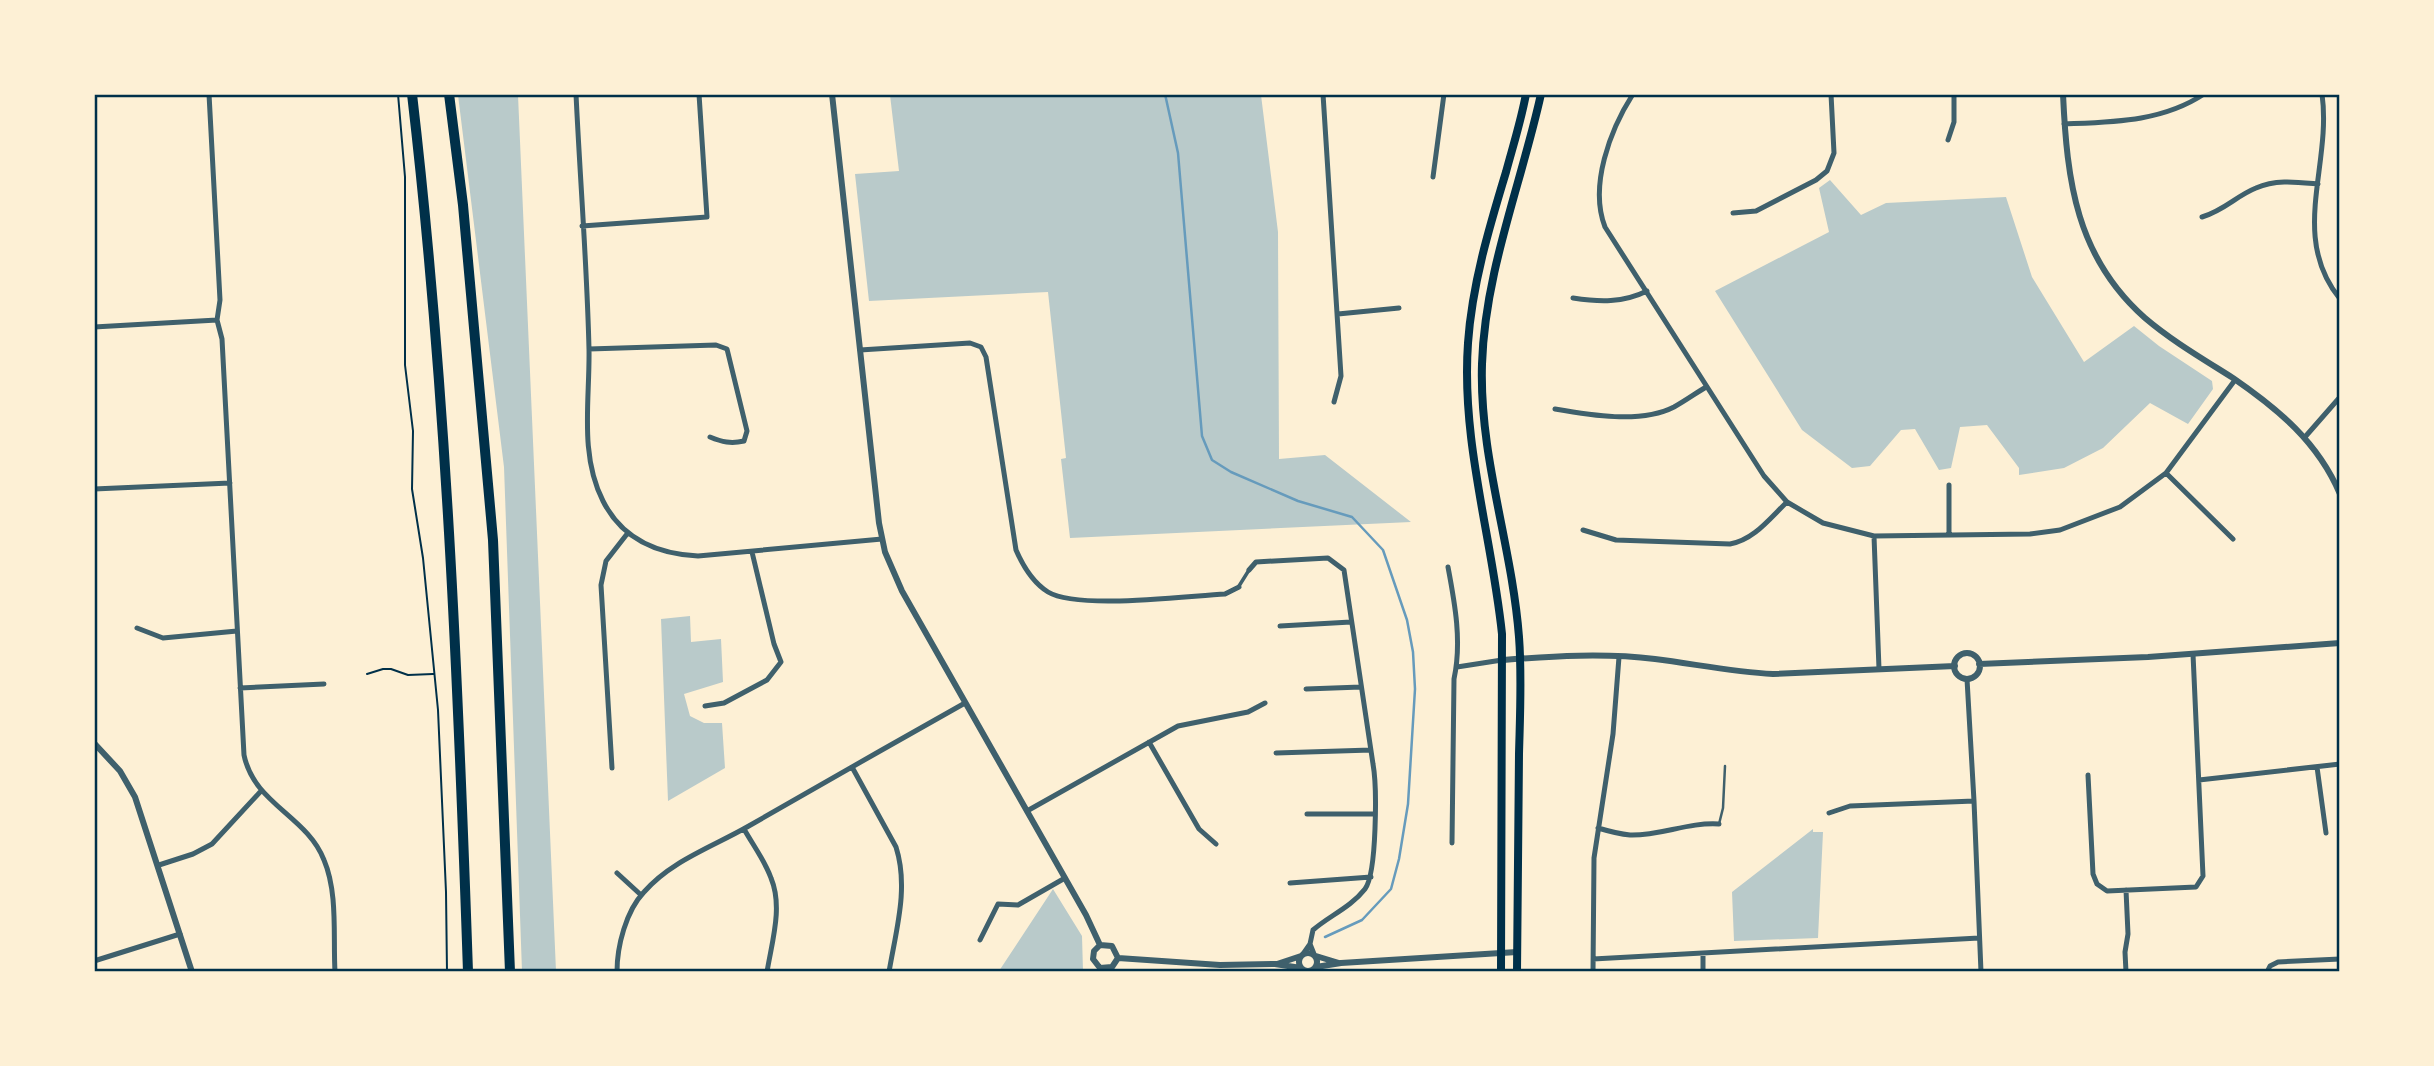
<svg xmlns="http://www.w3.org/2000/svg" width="2434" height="1066" font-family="'Fira Sans Condensed',sans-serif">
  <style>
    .green { fill: #b9caca }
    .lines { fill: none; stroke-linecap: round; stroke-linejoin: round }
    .stream { stroke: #669bbc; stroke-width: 2.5 }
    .path { stroke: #003049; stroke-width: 2 }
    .service { stroke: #3f606c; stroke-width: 2.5 }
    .pedestrian { stroke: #3f606c; stroke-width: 3.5 }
    .minor { stroke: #3f606c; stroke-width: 5 }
    .tertiary { stroke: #3f606c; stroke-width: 6 }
    .primary { stroke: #003049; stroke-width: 8 }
    .motorway { stroke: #003049; stroke-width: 10 }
    .neatline { fill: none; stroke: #003049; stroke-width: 2.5 }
  </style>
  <rect width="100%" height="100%" fill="#fdf0d5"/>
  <path class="green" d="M458,95H518L556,971H522L504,467Z
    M890,95H1261L1278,232L1279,459L1325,455L1411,522L1070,538L1061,459L1066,458L1048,292L869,301L855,174L899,171Z
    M1830,180L1861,215L1886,203L2006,197L2032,277L2084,362L2134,326L2159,346L2212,381L2213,389L2188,424L2150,403L2103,448L2064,468L2019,475V468L1987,425L1960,427L1951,468L1939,470L1915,429L1901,430L1870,466L1852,468L1802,430L1715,291L1829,232L1819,188Z
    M690,616L691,642L721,639L723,682L684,694L690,716L704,723H722L725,768L668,801L661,619Z
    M1813,829V832H1823L1818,938L1734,941L1732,892Z
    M1053,889L1082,936L1083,971H999Z"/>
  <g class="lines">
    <path class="stream" d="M1165,94L1178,153L1202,436L1212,460L1231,472L1298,501L1352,517L1383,550L1407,620L1413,652L1415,689L1408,804L1399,859L1391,889L1362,920L1325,937"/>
    <path class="path" d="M398,94L405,177V365L413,431L412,489L423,558L438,710L446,892L447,972
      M367,674L383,669H391L408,675L433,674"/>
    <path class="service" d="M1719,824L1723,808L1725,766"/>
    <path class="pedestrian" d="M1239,586L1249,570"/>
    <path class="minor" d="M209,94L220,300L217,320L222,339L244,755C254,804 307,816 324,860C338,893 333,936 335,972
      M576,94C580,179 587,264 589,349C590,399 579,454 603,501C622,539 657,554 698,556L882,539
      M1323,94L1341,376L1334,402
      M1633,94C1610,130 1589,186 1605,227L1764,476L1787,502L1823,523L1874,536L2030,534L2060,530L2120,507L2166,473L2235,380
      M2322,94C2332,166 2289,236 2340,299
      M2064,124C2112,122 2162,122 2204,94
      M1948,140L1954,122V94
      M1433,177L1444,94
      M1733,213L1756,211L1816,180L1827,171L1834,153L1831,94
      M2202,217C2225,210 2236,196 2256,188C2276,179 2297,182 2318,184
      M582,226L707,217L699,94
      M1573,298C1599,302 1623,303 1647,291
      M1338,314L1399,308
      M94,327L217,320
      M589,349L716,345L727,349L747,431L744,441C731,444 722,442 710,437
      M860,350L970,343L981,347L986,357L1016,550C1023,566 1032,582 1048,592C1078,610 1186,596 1225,594L1239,587
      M1555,409C1589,415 1641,424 1674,407C1685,401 1696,393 1706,387
      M2305,437L2340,397
      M2166,473L2233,539
      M1949,485V535
      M94,489L230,483
      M1583,530L1616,540L1730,544C1754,540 1770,518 1787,502
      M1874,536L1879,669
      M1448,567C1455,604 1462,642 1454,679L1452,843
      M1249,570L1256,562L1328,558L1344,570L1373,764C1377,786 1377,873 1365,889C1351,907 1329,916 1313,930L1310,944L1303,954
      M1280,626L1351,622
      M137,628L163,638L237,631
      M1457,667L1502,660
      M1967,679L1974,801L1981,972
      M240,688L324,684
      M1306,689L1361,687
      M705,706L724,703L767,680L781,662L774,644L752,552
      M1149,742L1199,829L1216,844
      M1276,753L1371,750
      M852,767L896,847C909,888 896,930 889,972
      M2317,767L2326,833
      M612,768L601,585L606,561L627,534
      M2088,775L2093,874L2097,884L2107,891L2196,887L2203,876L2193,654
      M2199,780L2340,764
      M1027,811L1178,726L1248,712L1265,703
      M1829,813L1850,806L1974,801
      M1307,814H1374
      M1598,828C1608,831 1619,834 1630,835C1660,836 1688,822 1719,824
      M744,829C753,845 765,861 771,878C783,907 772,941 767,972
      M159,865L193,854L212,844L261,791
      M617,873L641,895
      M1290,883L1371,877
      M980,940L998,904L1018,905L1065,878
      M1310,944L1314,954
      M1703,954V972
      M1593,959L1979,938
      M94,961L180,934
      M617,972C617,946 626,911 644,892C671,861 712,847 747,827C820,785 892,744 965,703
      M1593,972L1594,858L1613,734L1619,657
      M2126,972L2125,952L2128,934L2126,890
      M2267,972L2270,966L2278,962L2340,959"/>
    <path class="tertiary" d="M832,94L879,523L885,552L902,591L1086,915L1100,945
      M2063,94C2067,181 2076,257 2145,318C2172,341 2203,359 2233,378C2278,409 2318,442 2340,494
      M1954 666a13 13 0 1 1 26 0a13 13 0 1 1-26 0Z
      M1503,660C1553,656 1605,653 1655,659C1695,664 1733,672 1773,674L1955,666
      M1979,664L2148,657L2340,643
      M94,743L120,771L135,797L192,972
      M1100,945L1112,946L1118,958L1112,967L1100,968
      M1100,945L1094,951L1093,959L1100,968
      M1299 962a9 9 0 1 1 18 0a9 9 0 1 1-18 0Z
      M1316,956L1339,963
      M1118,958L1220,965L1275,964L1301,968
      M1277,964L1301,956
      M1316,967L1341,963L1517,952"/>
    <path class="primary" d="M1501,972L1502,634C1492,537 1461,442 1468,343C1472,285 1489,228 1506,172C1513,146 1521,121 1526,94
      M1517,972C1517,899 1518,826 1519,754C1520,715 1522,676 1519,637C1512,545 1479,457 1482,364C1485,271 1521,185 1541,94"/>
    <path class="motorway" d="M412,94C446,386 458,679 468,972
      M449,94L463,205L493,540L510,972"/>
  </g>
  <rect width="2434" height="1066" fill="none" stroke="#fdf0d5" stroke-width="192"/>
  <rect x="96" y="96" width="2242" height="874" class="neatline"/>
</svg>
